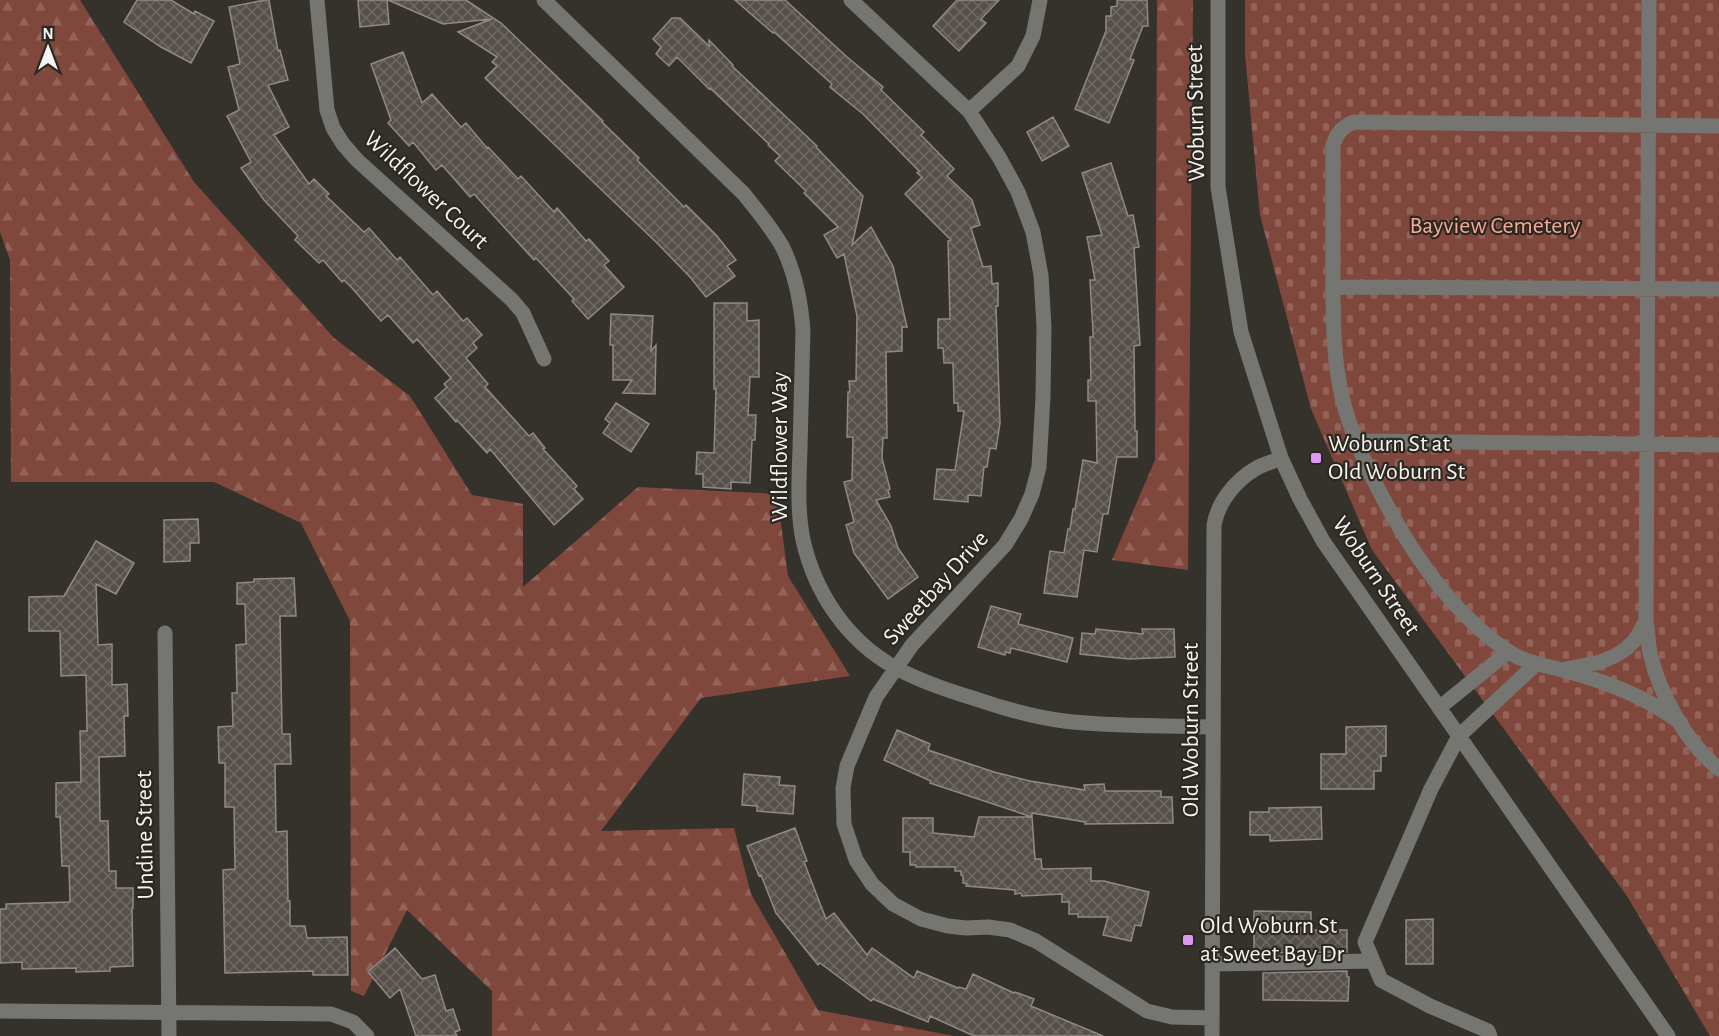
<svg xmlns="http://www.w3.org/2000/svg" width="1719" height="1036" font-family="'Alegreya Sans',sans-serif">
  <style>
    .forest { fill: url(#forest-firs) }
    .cemetery { fill: url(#cemetery-stones) }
    .building { fill: url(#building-cross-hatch); stroke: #908984; stroke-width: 1.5 }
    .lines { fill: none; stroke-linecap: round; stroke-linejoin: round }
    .minor { stroke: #757572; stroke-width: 15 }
    .poi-dot { fill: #dc99f4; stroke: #2b2822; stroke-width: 2 }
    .labels { text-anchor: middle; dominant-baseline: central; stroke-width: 4.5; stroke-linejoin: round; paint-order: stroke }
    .street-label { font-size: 24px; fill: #f6f4f0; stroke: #2b2822 }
    .park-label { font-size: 24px; fill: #f9a897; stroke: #2b2822 }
    .poi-label { font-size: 24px; fill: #f6f4f0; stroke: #2b2822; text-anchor: start }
  </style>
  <defs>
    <pattern id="forest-firs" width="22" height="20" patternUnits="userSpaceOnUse" patternTransform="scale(1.5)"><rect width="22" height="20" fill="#80483d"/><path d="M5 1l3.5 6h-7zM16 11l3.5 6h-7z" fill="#936359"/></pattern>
    <pattern id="cemetery-stones" width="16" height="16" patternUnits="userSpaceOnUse" patternTransform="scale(1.5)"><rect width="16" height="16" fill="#80483d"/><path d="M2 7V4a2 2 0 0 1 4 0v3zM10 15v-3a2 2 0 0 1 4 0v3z" fill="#936359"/></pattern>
    <pattern id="building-cross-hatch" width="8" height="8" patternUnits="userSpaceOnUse" patternTransform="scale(1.5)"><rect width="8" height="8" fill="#564f4b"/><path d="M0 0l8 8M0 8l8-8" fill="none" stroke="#6f6965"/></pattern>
  </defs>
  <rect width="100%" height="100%" fill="#35322c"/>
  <path class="forest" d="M0,0H80L194,182L334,338L410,396L472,495L523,504V587L638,487L777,494L788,576L850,676L701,698L601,831L734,828L751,894L818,1010L954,1036H492V991L407,910L364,996L351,991L350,621L301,523L214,482H11L10,260L0,232Z
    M1157,0H1193L1188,570L1112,560L1155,460Z"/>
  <path class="cemetery" d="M1245,0H1719V1036H1710L1627,896L1372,550L1311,409L1260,215L1245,54Z"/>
  <path class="building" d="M137,0H171L194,14L195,11L214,21L191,63L161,47L124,22Z
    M265,0H269L278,51L280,50L288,80L268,85L289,127L274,135L309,184L314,179L329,194L326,196L364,232L369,228L397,260L400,257L433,295L437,291L463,321L467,318L482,335L473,343L477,348L466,358L488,384L485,387L529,436L533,433L545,448L543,449L577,486L574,489L583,499L554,525L490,449L487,453L457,420L456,422L435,398L447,387L444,384L451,378L417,339L413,343L388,315L381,321L352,288L344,280L342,282L323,260L319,263L295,240L298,236L264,200L241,168L251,162L227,116L239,110L228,67L240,64L229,7Z
    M358,0H387L389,24L360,27Z
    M388,0H466L501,23L603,121L602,122L639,158L637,160L684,207L686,205L717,236L736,260L727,266L735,276L706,297L690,277L658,244L485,78L497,66L492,62L497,57L458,32L492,19L443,24Z
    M735,0H785L847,57L883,87L881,90L924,132L921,135L954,169L947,176L972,200L980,225L971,228L983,267L991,266L992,284L998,283V306H996L1000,423L996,449L990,448L987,467H984L981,496L968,495V502L934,499L937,469L955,470L964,411H958V403H954L953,363H944L943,348H938V319H950L948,241L951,240L905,194L922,177L917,173L919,171L863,114L830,87L832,84L774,32L773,33Z
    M957,0H999L981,19L986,23L959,51L933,26Z
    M1117,0H1147L1148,26H1143L1130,59L1134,60L1109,123L1075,109L1106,31V16H1111V7L1117,6Z
    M672,18H680L709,46V40L733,65L732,66L817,146L816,147L863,196L852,245L871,227L893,266L907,327H902V351L886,352L887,438H883L882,458L890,489L888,490L890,497L876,500L891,526L898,548L918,577L888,599L854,553L846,525L854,522L844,482L852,480L853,437H847L848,392H850L849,381H856L857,316L844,254L837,258L824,235L838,227L804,193L806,191L775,161L780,156L768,145L769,144L710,88L709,89L677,57L669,66L656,54L661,47L653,39Z
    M403,52L422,103L432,94L461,127L466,123L487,148L488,147L518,179L521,176L554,212L557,208L586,241L589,239L609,261L604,265L624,287L588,319L572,301L574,299L536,258L534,260L474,194L470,197L442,165L436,170L413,142L409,146L388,123L391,120L371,64Z
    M1053,117L1069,146L1042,161L1027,132Z
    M1111,163L1128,216L1133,215L1139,247L1134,248L1140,345L1134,346L1135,431H1137V457H1117L1108,514H1103L1097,552L1084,550L1077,597L1044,593L1050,551L1064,553L1068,529H1070L1073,509H1075L1083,460L1097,463L1096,401H1088V380H1091L1090,337H1093V332L1090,280H1095L1087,237L1102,235L1082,173Z
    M714,303H747V321L759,320V377H750L748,415H756L755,440H752L750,483L731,482V489L703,487V474H696L697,452L714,453L716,389H714Z
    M611,314L653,316L651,351L656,345L655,394L623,393L632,380H613V345H610Z
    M616,403L649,424L631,452L603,433L610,423L605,419Z
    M198,519L199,543H190V561L164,562V520Z
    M96,541L134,563L116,594L96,584L98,645L112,644V685L127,684L128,716H124L125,756L99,757L100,821H108L109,871H116V888H133V908H132L133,966L110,967V971L76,972V968L22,969V962L0,963V909H6V904L70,902L69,866H62L60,817H56V783L81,782L80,731H87L86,675L61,676L60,631H29V597L64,596Z
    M294,578L296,616H280L282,734H290L291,764H275L276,832L287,831L288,901H290V926H305L307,938L347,937L348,975H313V971L225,973L223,870L235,869L234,807H225V763H219L218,727L233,726L232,693H237L236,645L246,644L245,604H237V583L254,582V579Z
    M991,606L1021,614L1018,624L1073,638L1067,662L1011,648L1010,653L1006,652L1005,655L978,647Z
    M1096,629L1143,634L1142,629H1174L1175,657L1129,659L1080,654L1082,633L1095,634Z
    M1386,726V756H1381V771H1374V789H1321V754H1346V727Z
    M897,730L930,744L928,750L994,772L1030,781L1085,790L1084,785L1104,784L1105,791H1161V797H1172L1173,823L1085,824V822L1032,813V817L930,783L931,781L884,760Z
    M744,774L780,777L779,785L795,786L793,814L757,811V806L742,805Z
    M1321,807L1322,839L1270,841V835H1250V812H1269V808Z
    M979,817H1032L1035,859H1041L1042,869L1091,868V881H1104L1149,892L1141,926L1135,925L1131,941L1103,935L1108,917H1078V914H1069V902H1062V894L1022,896L1021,893L1015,894V890L966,886L967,884L963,883V876L961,875V871H955V867H916V865H910V852H903V818H933V833L974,837Z
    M795,828L807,861L804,862L826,919L834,913L867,955L872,948L914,978L917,971L958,988L959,987L966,989L973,974L1014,993L1015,992L1034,999L1031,1006L1103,1036H974L930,1016L928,1022L873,999L871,1001L820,963L818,965L776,913L761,875L759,876L747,846Z
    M1254,911L1311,912V930H1347V952L1254,953Z
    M1433,919V964H1406V920Z
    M395,948L422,979L435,975L446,1011L453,1009L460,1030L455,1032L457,1036H416L400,989L390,998L368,972Z
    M1347,971V977H1349L1348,1001L1263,1000V973Z"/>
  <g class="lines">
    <path class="minor" d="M317,0L327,110L333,128L343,144L357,160L512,300L523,313L544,359
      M544,0L744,194C757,211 773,229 783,248C795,273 801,303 803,331C802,370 801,410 800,449C799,479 797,510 803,540C815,593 847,641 896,668C920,681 949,691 976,699C1005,709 1033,717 1064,721C1113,727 1164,725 1213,727
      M851,0L969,111L999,157L1018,192L1033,232L1041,275L1044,327L1043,397L1039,467L1032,494L1021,519L1005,545L912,645L876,697L847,766L843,788L844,824L856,860L872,884L893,904L921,919L948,926L966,928L988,927L1010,930L1036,941L1147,1011L1172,1017L1212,1018
      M1218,0V187L1241,332L1281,458L1300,499L1323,541L1668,1036
      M1649,0L1646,621C1648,631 1648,643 1650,653C1659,693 1687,744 1719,769
      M969,111L1018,66L1033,36L1040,0
      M1333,287L1719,289
      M1356,441L1719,445
      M165,633L169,1036
      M1566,669C1590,665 1617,661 1634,641C1639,635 1642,627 1646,621
      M1439,708L1508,652
      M1681,723C1645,696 1605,681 1562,670C1543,665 1523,662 1506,650C1463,620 1429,577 1402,532C1379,493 1357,451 1345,408C1332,363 1333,314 1333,268C1333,227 1333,186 1333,145C1337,133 1342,127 1354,122L1719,126
      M1212,964L1373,961
      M0,1011L331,1014L353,1022L367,1036
      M1212,1036L1214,525C1218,502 1235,481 1255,469C1263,464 1273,462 1281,458
      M1490,1036L1488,1031L1430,1006L1381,980L1365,942L1431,789L1459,736L1536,664"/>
  </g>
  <g class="poi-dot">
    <rect x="1310" y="452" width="12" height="12" rx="3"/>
    <rect x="1182" y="934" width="12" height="12" rx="3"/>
  </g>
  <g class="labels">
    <g class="street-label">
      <text transform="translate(1196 113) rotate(-91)">Woburn Street</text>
      <text transform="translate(426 190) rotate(43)">Wildflower Court</text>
      <text transform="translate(780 447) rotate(-90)">Wildflower Way</text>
      <text transform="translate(1376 576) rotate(56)">Woburn Street</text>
      <text transform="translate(936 588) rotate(-48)">Sweetbay Drive</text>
      <text transform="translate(1191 730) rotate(-90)">Old Woburn Street</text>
      <text transform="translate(145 835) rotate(-91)">Undine Street</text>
    </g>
    <g class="park-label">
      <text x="1495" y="226">Bayview Cemetery</text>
    </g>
    <g class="poi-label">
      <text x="1328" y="444">Woburn St at<tspan x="1328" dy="28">Old Woburn St</tspan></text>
      <text x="1200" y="926">Old Woburn St<tspan x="1200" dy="28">at Sweet Bay Dr</tspan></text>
    </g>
  </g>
  <g transform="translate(48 48)" stroke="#2b2822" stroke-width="4.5" paint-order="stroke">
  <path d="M0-4.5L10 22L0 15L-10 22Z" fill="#f6f4f0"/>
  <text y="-9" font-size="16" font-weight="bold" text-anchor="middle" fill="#f6f4f0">N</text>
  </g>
</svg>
